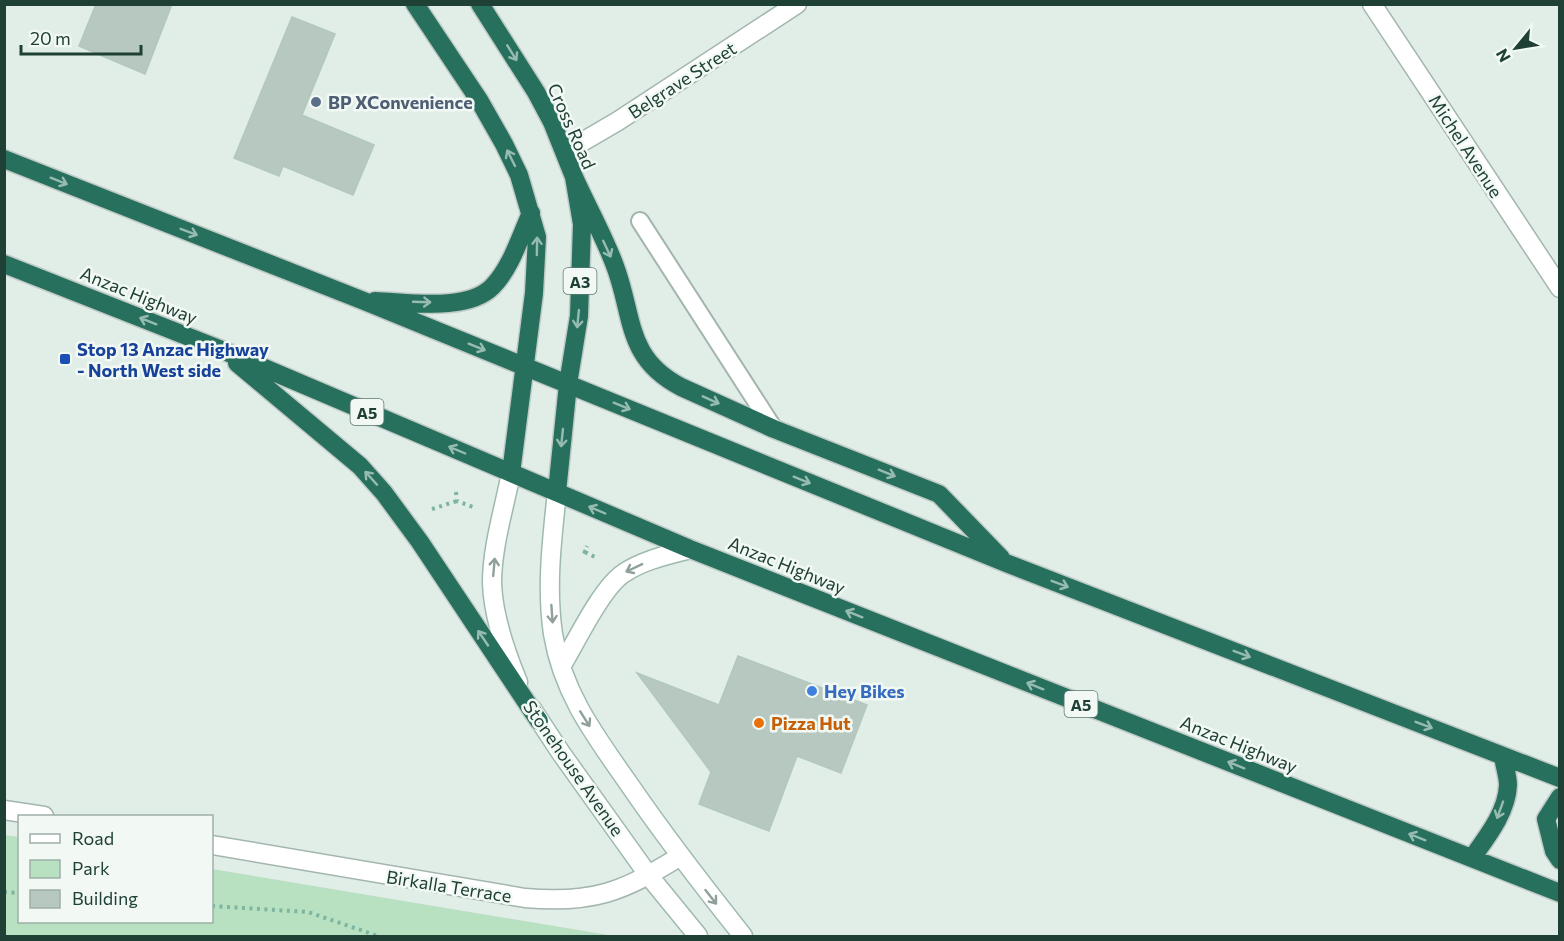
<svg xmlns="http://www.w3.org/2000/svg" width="1564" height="941" font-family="Commissioner,sans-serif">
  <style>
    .green { fill: #b7e1c0 }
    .building { fill: #b6c8c0; stroke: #b2c8be; stroke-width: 1.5 }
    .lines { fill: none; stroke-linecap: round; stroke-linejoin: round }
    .lane-casing { stroke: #a3b6ae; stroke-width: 20 }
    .street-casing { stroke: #a3b6ae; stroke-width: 21 }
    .secondary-casing { stroke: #9ebaaf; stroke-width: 21 }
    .highway-casing { stroke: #c0cac6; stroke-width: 21 }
    .path { stroke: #7db5a1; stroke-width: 4; stroke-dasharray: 3 4.5; stroke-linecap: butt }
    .lane { stroke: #fff; stroke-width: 16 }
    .street { stroke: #fff; stroke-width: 18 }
    .secondary { stroke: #fff; stroke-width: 18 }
    .highway { stroke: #27705d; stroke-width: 18 }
    .oneway { stroke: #97bbb1 }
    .oneway2 { stroke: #8fa09a }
    .service-dot { fill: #5c6f8a; stroke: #f2f9f5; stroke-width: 2 }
    .transit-dot { fill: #1a4fb4; stroke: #f2f9f5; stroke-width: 2 }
    .shop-dot { fill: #3f7fe0; stroke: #f2f9f5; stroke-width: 2 }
    .food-dot { fill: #e8710a; stroke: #f2f9f5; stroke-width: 2 }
    .labels { text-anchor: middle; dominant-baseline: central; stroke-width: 5; stroke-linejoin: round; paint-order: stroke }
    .shield { fill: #f2f9f5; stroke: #5e786f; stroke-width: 1.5 }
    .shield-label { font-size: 16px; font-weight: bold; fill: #1f4035 }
    .street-label { font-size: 18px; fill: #1f4035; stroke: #f2f9f5 }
    .service-label { font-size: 18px; font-weight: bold; fill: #4e5e75; stroke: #f2f9f5; text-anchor: start }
    .transit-label { font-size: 18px; font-weight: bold; fill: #164399; stroke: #f2f9f5; text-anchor: start }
    .shop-label { font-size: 18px; font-weight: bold; fill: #366cbe; stroke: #f2f9f5; text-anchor: start }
    .food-label { font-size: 18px; font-weight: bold; fill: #c56008; stroke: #f2f9f5; text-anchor: start }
  </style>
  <rect width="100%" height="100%" fill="#e1ede7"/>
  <path class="green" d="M4,835L19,837L20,922H212V869L614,936H5Z"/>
  <path class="building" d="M96,4H172L145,74L79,46Z
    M292,17L335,34L302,115L374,145L353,195L283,166L279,176L234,158Z
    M738,656L867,705L841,773L797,756L769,831L699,804L711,772L637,673L719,705Z"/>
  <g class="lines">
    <defs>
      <path id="lane" d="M640,221L774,429"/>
      <path id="street" d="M1372,4L1560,288
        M565,152L618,121L797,4
        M4,810L44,816
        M212,845L525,898C593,904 622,892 679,857"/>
      <path id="secondary" d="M511,473C504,509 492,547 492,583C493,614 506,653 518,682
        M557,492C552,539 546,587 553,634C563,695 597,738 631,787C666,838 704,887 743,936
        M562,665C576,642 602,587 624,573C643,560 668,555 690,549
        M532,709L561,753L649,876L698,936"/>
      <path id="highway" d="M415,4L479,100L504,144L519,175L537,237L534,293L511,473
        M480,4L536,92L552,122L574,177L582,224L579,316L568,384L557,492
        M4,159L364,301L1006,563L1560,778
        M574,177C587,206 604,236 615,266C634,316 625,358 681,387L774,429L939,494L1001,558
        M4,264L222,350L690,549L1560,893
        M375,301C408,302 467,312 492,287C511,268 520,237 531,213
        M237,363L360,466L384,493L420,542L539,721
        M1560,797L1546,819L1554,851L1560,860
        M1472,858C1487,837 1507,812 1508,785C1508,776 1504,765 1503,756"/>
    </defs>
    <use href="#lane" class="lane-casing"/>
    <use href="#street" class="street-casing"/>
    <use href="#secondary" class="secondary-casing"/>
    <use href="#highway" class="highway-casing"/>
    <path class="path" d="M456,492L457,501L473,507
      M432,509L457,501
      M583,551L585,552L587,546
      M585,552L595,557
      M4,892L20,893
      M212,906L308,912L378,936"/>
    <use href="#lane" class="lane"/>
    <use href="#street" class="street"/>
    <use href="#secondary" class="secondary"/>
    <use href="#highway" class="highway"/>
  </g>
  <defs><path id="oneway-shaft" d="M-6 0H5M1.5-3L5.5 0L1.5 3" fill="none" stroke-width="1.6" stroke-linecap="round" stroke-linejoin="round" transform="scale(1.5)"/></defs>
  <g class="oneway">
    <use href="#oneway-shaft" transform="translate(512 53) rotate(58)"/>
    <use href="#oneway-shaft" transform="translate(511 158) rotate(-116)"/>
    <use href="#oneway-shaft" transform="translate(59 181) rotate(22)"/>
    <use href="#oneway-shaft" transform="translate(189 232) rotate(21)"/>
    <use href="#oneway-shaft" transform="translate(537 246) rotate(-89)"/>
    <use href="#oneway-shaft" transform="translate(607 249) rotate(65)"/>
    <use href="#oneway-shaft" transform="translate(422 302) rotate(2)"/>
    <use href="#oneway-shaft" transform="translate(578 319) rotate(96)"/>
    <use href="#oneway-shaft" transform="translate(148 321) rotate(-158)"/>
    <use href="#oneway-shaft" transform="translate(477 347) rotate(22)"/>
    <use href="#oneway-shaft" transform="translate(711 400) rotate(24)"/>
    <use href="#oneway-shaft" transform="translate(622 406) rotate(22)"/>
    <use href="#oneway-shaft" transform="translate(562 438) rotate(96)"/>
    <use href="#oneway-shaft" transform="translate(457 450) rotate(-157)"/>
    <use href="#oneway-shaft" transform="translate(887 473) rotate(22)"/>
    <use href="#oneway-shaft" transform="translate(371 478) rotate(-132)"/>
    <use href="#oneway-shaft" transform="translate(802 480) rotate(22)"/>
    <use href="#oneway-shaft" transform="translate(597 510) rotate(-157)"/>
    <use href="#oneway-shaft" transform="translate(1060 584) rotate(21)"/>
    <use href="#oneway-shaft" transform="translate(854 614) rotate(-158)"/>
    <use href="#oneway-shaft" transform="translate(483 638) rotate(-124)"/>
    <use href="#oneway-shaft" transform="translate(1242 654) rotate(21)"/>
    <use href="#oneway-shaft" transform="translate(1035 686) rotate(-158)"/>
    <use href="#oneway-shaft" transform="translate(1424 725) rotate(21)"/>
    <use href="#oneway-shaft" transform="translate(1236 765) rotate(-158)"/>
    <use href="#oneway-shaft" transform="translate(1500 810) rotate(110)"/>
    <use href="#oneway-shaft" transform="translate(1417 837) rotate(-158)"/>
  </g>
  <g class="oneway2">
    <use href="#oneway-shaft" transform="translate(494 567) rotate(-85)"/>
    <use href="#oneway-shaft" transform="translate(634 568) rotate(154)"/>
    <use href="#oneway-shaft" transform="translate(552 614) rotate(86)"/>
    <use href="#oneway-shaft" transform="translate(585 719) rotate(58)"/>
    <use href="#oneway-shaft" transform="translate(711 897) rotate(52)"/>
  </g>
  <circle class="service-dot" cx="316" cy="102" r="6"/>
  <rect class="transit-dot" x="59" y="353" width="12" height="12" rx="3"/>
  <circle class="shop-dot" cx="812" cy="691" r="6"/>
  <circle class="food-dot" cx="759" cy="723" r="6"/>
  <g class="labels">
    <g class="shield">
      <rect x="563.5" y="268" width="33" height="26" rx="4.5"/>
      <rect x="350.5" y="399" width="33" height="26" rx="4.5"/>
      <rect x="1064.5" y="691" width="33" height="26" rx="4.5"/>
    </g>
    <g class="shield-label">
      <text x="580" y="281">A3</text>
      <text x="367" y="412">A5</text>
      <text x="1081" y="704">A5</text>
    </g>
    <g class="street-label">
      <text transform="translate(682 80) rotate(-33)">Belgrave Street</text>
      <text transform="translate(572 126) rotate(66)">Cross Road</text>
      <text transform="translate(1466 146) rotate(57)">Michel Avenue</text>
      <text transform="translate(139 295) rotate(22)">Anzac Highway</text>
      <text transform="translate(787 565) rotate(22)">Anzac Highway</text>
      <text transform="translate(1239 744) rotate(22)">Anzac Highway</text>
      <text transform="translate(574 768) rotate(55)">Stonehouse Avenue</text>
      <text transform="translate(449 886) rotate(9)">Birkalla Terrace</text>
    </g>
    <g class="service-label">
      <text x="328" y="102">BP XConvenience</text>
    </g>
    <g class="transit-label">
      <text x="77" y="349">Stop 13 Anzac Highway<tspan x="77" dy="21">- North West side</tspan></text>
    </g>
    <g class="shop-label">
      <text x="824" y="691">Hey Bikes</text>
    </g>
    <g class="food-label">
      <text x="771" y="723">Pizza Hut</text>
    </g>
  </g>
  <rect width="1564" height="941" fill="none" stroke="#1f4035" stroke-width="12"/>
  <rect x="18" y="815" width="195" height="108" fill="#f2f9f5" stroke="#9eafa8" stroke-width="1.5"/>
  <rect x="30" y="834" width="30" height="9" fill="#ffffff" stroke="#9eafa8" stroke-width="1.5"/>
  <text x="72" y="845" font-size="18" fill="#1f4035">Road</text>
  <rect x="30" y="860" width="30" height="18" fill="#b7e1c0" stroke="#9eafa8" stroke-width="1.5"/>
  <text x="72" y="875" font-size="18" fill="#1f4035">Park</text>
  <rect x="30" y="890" width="30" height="18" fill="#b6c8c0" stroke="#9eafa8" stroke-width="1.5"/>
  <text x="72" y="905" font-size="18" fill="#1f4035">Building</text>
  <g transform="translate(1516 48) rotate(240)" stroke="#f2f9f5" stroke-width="4.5" paint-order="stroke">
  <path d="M0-4.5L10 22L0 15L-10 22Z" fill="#1f4035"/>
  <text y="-9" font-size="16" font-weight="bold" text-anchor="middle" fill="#1f4035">N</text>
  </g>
  <path d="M21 45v9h120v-9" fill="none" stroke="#1f4035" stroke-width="3"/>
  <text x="30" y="45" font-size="18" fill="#1f4035" stroke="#f2f9f5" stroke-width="4.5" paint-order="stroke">20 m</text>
</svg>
